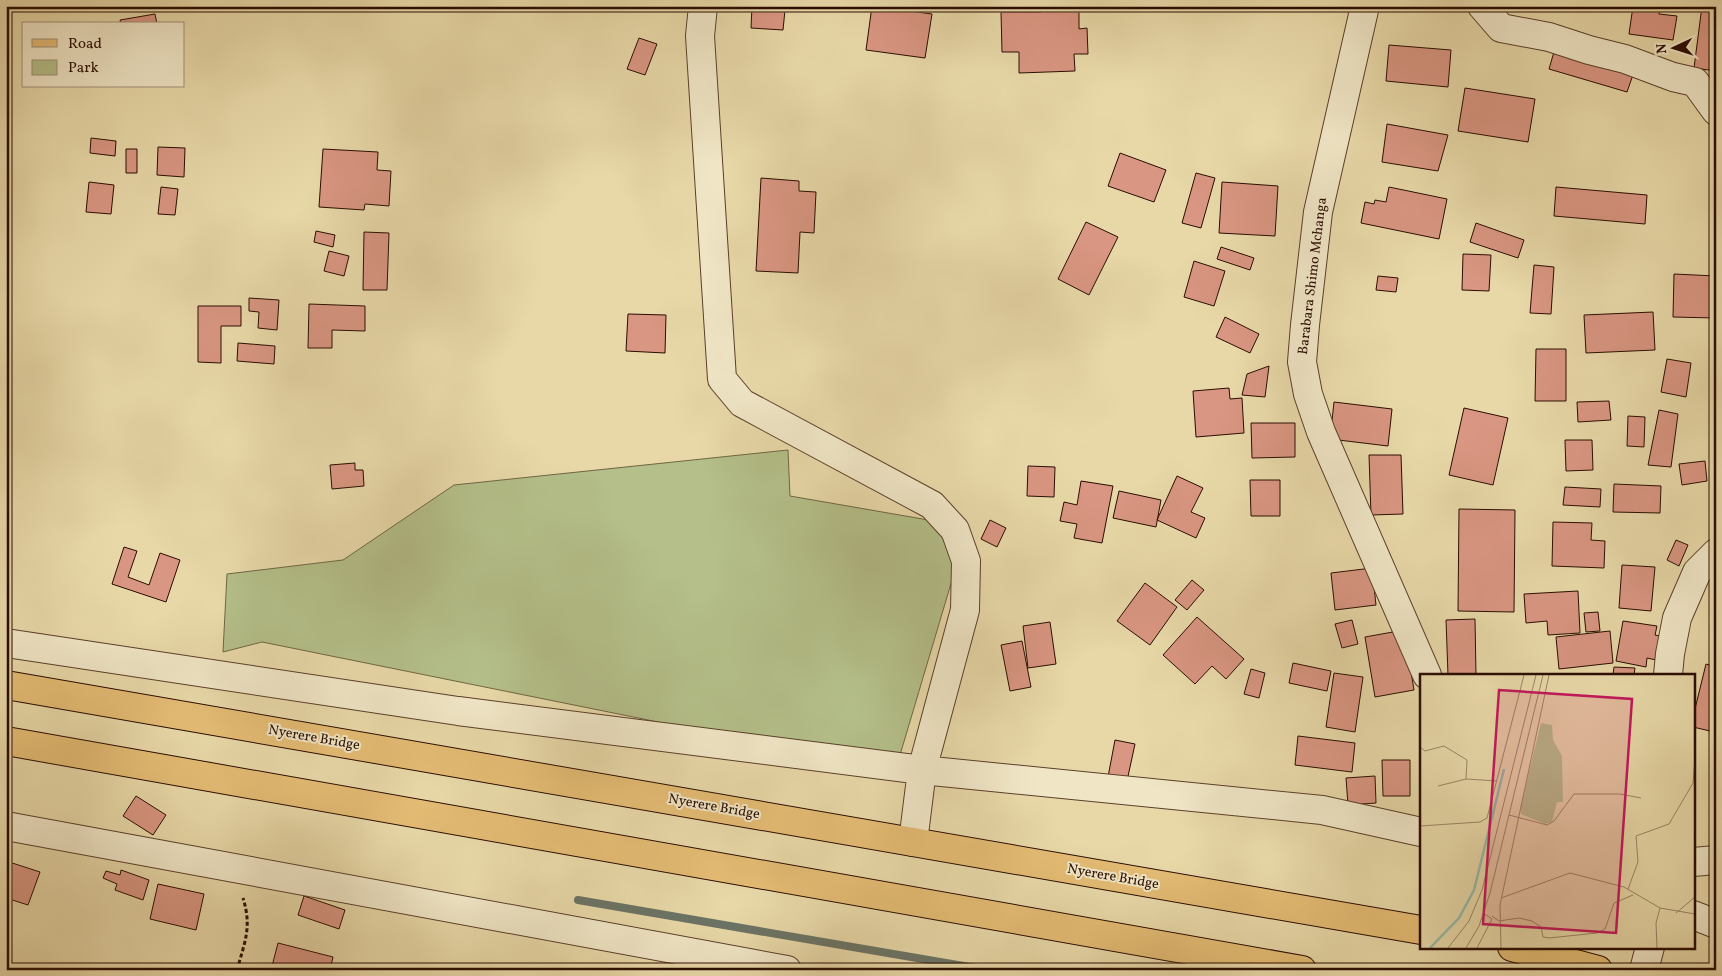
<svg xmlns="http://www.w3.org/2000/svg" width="1722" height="976" font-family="Vollkorn,serif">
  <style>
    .green { fill: #b4bf89; stroke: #6f6644 }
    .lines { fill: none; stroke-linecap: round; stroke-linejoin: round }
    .stream { stroke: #6b7465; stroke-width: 8 }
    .building { fill: #d99682; stroke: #2a0c00 }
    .minor-casing { stroke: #5a3f2a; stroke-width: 30 }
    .major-casing { stroke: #2a0c00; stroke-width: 30 }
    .path { stroke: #2a0c00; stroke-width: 3; stroke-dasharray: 4 2.5; stroke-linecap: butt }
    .minor { stroke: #f0e6c6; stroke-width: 28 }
    .major { stroke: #e4bc74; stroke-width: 28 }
    .labels { text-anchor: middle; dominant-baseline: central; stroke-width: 4; stroke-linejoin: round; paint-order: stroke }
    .street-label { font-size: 14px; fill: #2a0c00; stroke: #f0e6c6 }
    .inset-river { fill: none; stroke: #97baa8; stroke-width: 2.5 }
    .inset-road { fill: none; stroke: #9c8665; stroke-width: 1 }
    .view { fill: #c2185b; fill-opacity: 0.15; stroke: #c2185b; stroke-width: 2.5 }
    .inset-edge { fill: none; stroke: #2a0c00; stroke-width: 2.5 }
  </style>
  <rect width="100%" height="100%" fill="#e8d8a8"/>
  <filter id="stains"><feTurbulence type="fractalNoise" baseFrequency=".004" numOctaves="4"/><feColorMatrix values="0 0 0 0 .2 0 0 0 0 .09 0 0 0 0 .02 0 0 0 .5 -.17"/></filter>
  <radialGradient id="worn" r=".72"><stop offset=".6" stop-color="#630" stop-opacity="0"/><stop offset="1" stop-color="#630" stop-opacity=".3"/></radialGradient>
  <path class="green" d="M788,450L790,496L940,522L955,570L900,755L861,763L262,642L223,652L227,574L343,560L454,485Z"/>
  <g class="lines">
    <path class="stream" d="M578,900L987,970"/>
  </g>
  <path class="building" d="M752,6H779V9L785,10L783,30L751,28Z
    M872,6L932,14L925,58L866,50Z
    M1041,6H1074V11H1079V29L1087,28L1088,54H1074L1075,71L1019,73V52H1002L1001,12H1041Z
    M1633,6H1661L1659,14L1677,16L1673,40L1629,34Z
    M1702,6H1716V71L1694,68Z
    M155,14L157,24H121L120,20Z
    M639,38L657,44L645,75L627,69Z
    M1389,45L1451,50L1448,87L1386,81Z
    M1556,45L1635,69L1627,92L1549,69Z
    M1465,88L1535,99L1528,142L1458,131Z
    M1387,124L1448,135L1438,171L1382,162Z
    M91,138L116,141L115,156L90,153Z
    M158,147L185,148L184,177L157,175Z
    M126,149H137V173H126Z
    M323,149L378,152L377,170L391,171L389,206L365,204L364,210L319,207Z
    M1120,153L1166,170L1154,202L1108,186Z
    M1196,173L1215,178L1201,228L1182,223Z
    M761,178L799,181V191L816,192L814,233L800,232L798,273L756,271Z
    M89,182L114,185L111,214L86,212Z
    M1222,182L1278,186L1275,236L1219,233Z
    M161,187L178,189L175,215L158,214Z
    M1389,187L1447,199L1439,239L1361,223L1365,202L1374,204L1375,200L1386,202Z
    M1556,187L1647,195L1645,224L1554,216Z
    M1086,222L1118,237L1089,295L1058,279Z
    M1476,223L1524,240L1518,258L1470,242Z
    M316,231L335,235L333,247L314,242Z
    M364,232L389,233L387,290H363Z
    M1221,247L1254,258L1250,270L1217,259Z
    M329,251L349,256L344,276L324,271Z
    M1463,254L1491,255L1489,291L1462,290Z
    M1194,261L1225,271L1214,306L1184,297Z
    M1534,265L1554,267L1551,314L1530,313Z
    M1674,274L1716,276V318L1673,317Z
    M1378,276L1398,278L1396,292L1376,290Z
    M249,298L279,300L277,330L258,328L259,312L249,311Z
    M309,304L365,306V331L332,330V348H308Z
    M198,306H241V326H221V363L198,362Z
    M1653,312L1655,350L1586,353L1584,315Z
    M628,314L666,315L665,353L626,351Z
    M1225,317L1259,334L1250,353L1216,337Z
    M238,343L275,346L274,364L237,361Z
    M1536,349H1566V401H1535Z
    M1667,359L1691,363L1686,397L1661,392Z
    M1269,366L1265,397L1242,395L1247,374Z
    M1229,388L1230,399L1242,398L1244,433L1196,437L1193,391Z
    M1609,401L1611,420L1578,422L1577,402Z
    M1334,402L1392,409L1388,446L1330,439Z
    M1464,408L1508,418L1493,485L1449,475Z
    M1659,410L1678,414L1671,467L1648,465Z
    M1628,416L1645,417L1644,447L1627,446Z
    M1251,423H1295V457L1252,458Z
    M1565,440H1592L1593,470L1566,471Z
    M1369,455H1401L1403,514L1371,515Z
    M1705,461L1707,481L1682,485L1679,464Z
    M355,463V470H363L364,486L332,489L330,465Z
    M1028,466L1055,467L1054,497L1027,496Z
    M1177,476L1203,488L1191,512L1205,518L1196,538L1157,520Z
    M1250,480H1280V516H1251Z
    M1081,481L1113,486L1102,543L1074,538L1077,524L1060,521L1064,502L1077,505Z
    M1614,484L1661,486L1660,513L1613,512Z
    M1565,487L1601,489L1600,507L1563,505Z
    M1119,491L1161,500L1156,527L1113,518Z
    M1459,509L1515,510L1514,612L1458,611Z
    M990,520L1006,528L997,547L981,539Z
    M1553,522L1592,523L1591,540L1605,541L1604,568L1552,566Z
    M1676,540L1688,545L1679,566L1667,560Z
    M124,547L137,551L128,577L149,585L160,553L180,560L166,602L112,584Z
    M1622,565L1655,567L1651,611L1619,608Z
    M1372,568L1376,605L1335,610L1331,573Z
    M1192,580L1204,590L1187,610L1175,600Z
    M1145,583L1177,607L1150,645L1117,621Z
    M1578,591L1580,633L1548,635L1547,621L1526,623L1524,594Z
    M1598,612L1600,631L1586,632L1584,613Z
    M1197,617L1244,659L1226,679L1212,666L1195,684L1163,655Z
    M1475,619L1476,675H1448L1446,620Z
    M1352,620L1358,644L1342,648L1335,624Z
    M1623,621L1657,626L1655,635L1660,636L1656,660L1647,658L1646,667L1616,661Z
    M1050,622L1056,664L1028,668L1023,626Z
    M1404,630L1414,690L1375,697L1365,637Z
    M1610,631L1613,663L1559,669L1556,637Z
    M1022,641L1031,687L1010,691L1001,645Z
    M1293,663L1331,671L1327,691L1289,683Z
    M1706,664L1716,667V708L1710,731L1693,727V717Z
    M1614,667L1635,668L1634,675H1613Z
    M1251,669L1265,673L1259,698L1244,694Z
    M1334,673L1363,677L1355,732L1326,727Z
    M1298,736L1355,743L1352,772L1295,765Z
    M1115,740L1135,744L1127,781L1108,777Z
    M1382,760H1410V796H1383Z
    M1375,776L1376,803L1348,805L1346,778Z
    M136,796L166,815L153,835L123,816Z
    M6,861L40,872L28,905L6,898Z
    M121,870L149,880L143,900L115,890L117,884L103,878L106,871L120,875Z
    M158,884L204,894L196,930L150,919Z
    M304,896L345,910L339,929L298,915Z
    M278,943L333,957L330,970H271Z"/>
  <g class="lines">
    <defs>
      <path id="minor" d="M703,6L700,36L722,379L742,403L932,505L955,530L966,561L965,610L922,770L913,842
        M1365,6L1318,212L1305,325L1302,362L1308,394L1321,432L1427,675
        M1482,6L1501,28L1549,37L1589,50L1625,59L1673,77L1695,82L1716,111
        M6,643L458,711L922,770L1322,810L1421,832
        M1668,675L1670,654L1677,618L1697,572L1716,553
        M6,826L787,970
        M1693,862L1716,860
        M1693,915L1716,924
        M1644,970L1650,947"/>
      <path id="major" d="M6,685L1421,930
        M6,741L1302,970
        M1512,947L1598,970"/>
    </defs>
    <use href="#minor" class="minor-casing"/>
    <use href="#major" class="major-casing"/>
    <path class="path" d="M237,970C245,941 252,927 243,898"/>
    <use href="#minor" class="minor"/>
    <use href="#major" class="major"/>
  </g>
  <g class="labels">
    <g class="street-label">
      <text transform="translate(1313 276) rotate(-83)">Barabara Shimo Mchanga</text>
      <text transform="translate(314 738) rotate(10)">Nyerere Bridge</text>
      <text transform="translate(714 807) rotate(10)">Nyerere Bridge</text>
      <text transform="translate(1113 877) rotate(10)">Nyerere Bridge</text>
    </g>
  </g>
  <g transform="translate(1420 674)">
    <rect width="275" height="275" fill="#e8d8a8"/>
    <path d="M121,49L132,51L133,66L142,82L143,128H137L132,148L125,150L101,140L100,135Z" fill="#b4bf89"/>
    <path class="inset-river" d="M10,274L39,244L54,216L84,95"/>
    <path class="inset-road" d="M0,73L5,77L24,72L47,86L46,105M18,112L46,105L77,107M89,141L127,151L134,147L154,120H200L221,124M0,152L60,148L67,144L104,1M208,215L218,188L216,162L249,150L273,109L275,84M81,224L150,199L204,213L240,234L275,240M256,239L275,223M72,242L79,247L99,244L112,247L121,253L123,263L129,264L177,259L185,255L194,229L213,221M28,274L49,247L62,216L116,1M46,274L59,252L70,219L123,1M57,274L72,245L63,239M81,274L80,231L129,1M237,274L236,249L240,234"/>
    <path class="view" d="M79,16L212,25L196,259L63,250Z"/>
    <rect width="275" height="275" class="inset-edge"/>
  </g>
  <rect width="1722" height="976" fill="none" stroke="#e8d8a8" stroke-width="25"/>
  <rect x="8" y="8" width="1707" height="961" fill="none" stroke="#2a0c00" stroke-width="2.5"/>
  <rect x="12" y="12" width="1697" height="951" fill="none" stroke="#2a0c00"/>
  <rect x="22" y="22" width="162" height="65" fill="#f0e6c6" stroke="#a18f77"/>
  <rect x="32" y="39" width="25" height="8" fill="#e4bc74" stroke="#a18f77"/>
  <text x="68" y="48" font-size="15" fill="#2a0c00">Road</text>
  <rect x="32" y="60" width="25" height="15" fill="#b4bf89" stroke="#a18f77"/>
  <text x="68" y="72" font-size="15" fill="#2a0c00">Park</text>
  <g transform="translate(1674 48) rotate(266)" stroke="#f0e6c6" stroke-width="4" paint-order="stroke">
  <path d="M0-4L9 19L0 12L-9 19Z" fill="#2a0c00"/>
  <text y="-8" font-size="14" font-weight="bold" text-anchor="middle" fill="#2a0c00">N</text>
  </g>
  <rect width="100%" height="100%" filter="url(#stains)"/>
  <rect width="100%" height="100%" fill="url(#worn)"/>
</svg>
